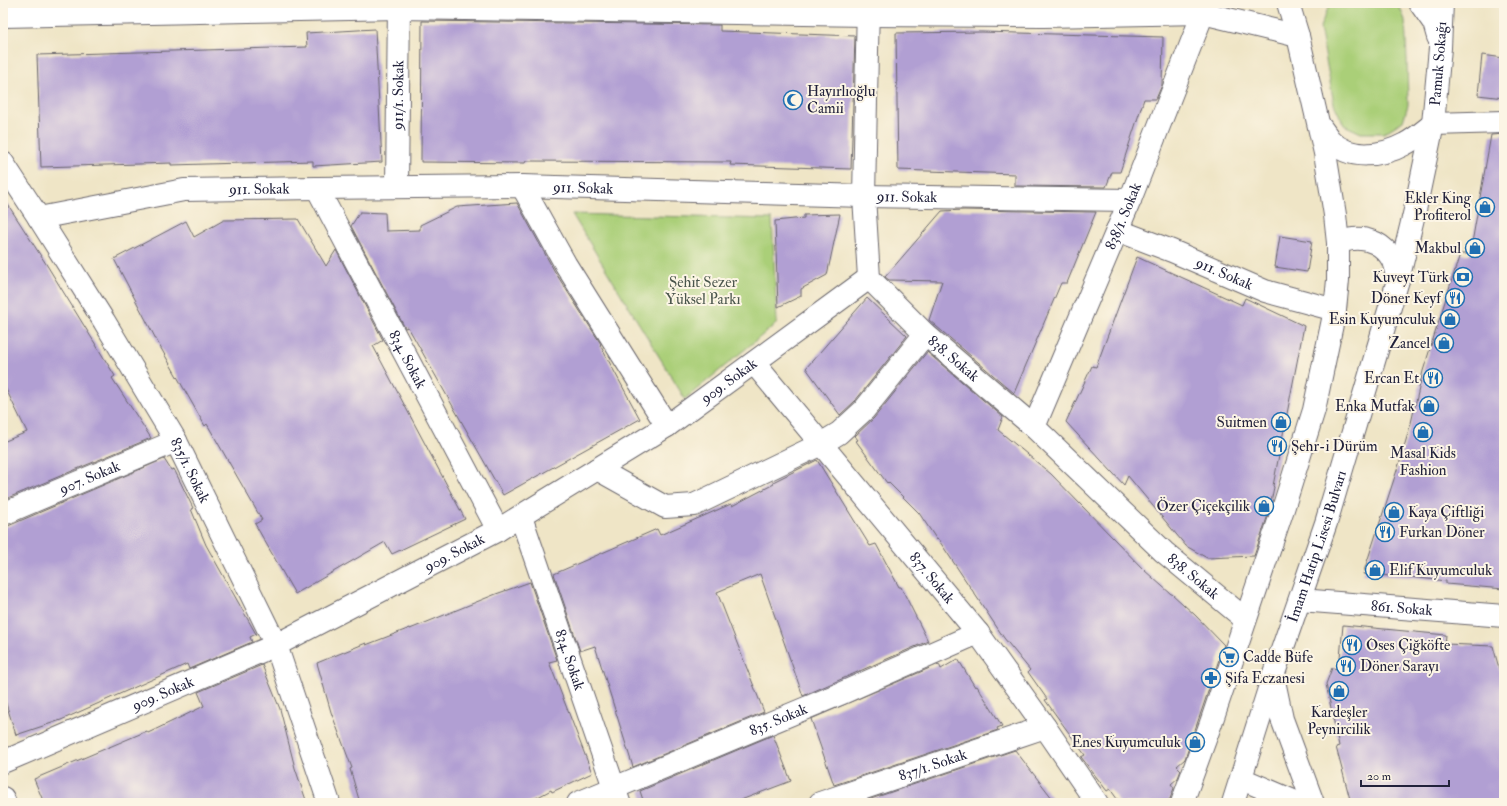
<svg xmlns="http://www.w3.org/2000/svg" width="1507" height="806" font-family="'IM FELL Double Pica',serif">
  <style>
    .green { fill: #aacf78; stroke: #66785a }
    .building { fill: #b19fd3 }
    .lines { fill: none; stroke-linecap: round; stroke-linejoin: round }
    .street-casing { stroke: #6a666c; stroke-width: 24 }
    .secondary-casing { stroke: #6a666c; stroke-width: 24 }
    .primary-casing { stroke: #6a666c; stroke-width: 24 }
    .street { stroke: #fff; stroke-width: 22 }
    .secondary { stroke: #fff; stroke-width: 22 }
    .primary { stroke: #fff; stroke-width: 22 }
    .labels { text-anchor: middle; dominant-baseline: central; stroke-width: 4; stroke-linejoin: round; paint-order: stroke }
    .street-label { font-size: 15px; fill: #22223b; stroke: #fcf5e5 }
    .poi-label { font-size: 15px; fill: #22223b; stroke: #fcf5e5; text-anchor: end }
    .park-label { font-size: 15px; fill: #4b564d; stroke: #fcf5e5 }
  </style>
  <rect width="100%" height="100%" fill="#fcf5e5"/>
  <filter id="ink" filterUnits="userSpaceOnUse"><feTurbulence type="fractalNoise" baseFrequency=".025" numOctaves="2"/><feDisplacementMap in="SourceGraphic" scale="8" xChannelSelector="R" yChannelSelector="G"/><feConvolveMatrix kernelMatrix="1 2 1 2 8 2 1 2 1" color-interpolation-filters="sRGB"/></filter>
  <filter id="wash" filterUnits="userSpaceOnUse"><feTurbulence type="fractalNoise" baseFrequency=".012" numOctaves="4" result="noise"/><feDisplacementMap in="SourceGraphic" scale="16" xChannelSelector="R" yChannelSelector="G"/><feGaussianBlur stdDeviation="0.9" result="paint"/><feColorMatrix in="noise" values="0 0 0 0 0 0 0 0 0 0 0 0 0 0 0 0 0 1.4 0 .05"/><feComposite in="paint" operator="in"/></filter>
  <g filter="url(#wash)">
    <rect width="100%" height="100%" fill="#efe5c6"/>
    <path class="green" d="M1332,3H1398L1405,20L1407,59L1408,105L1403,121L1384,133H1361L1344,125L1334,104L1320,27L1329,6Z
      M572,214L772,219L777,323L685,399Z"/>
    <g id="blocks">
      <path class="building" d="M422,21L720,25V31L855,36L851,169L730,165L731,162L526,161L525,163L421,162Z
        M375,29L382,162L313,166V161L171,165V163L41,167L37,55L307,47L306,33Z
        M982,32L1163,37L1162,85L1156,99H1144L1120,172H1112L1106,187L1015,186V174L898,170L896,33Z
        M1482,55L1504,58V98L1478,95Z
        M1504,134V589L1446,584V581L1409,577L1363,574L1399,464L1411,423L1423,371L1460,254H1470L1491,135Z
        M3,197L48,267L115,376L112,378L151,438L3,500V442L27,432L3,383Z
        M517,203L555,272L601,344L600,345L640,419L503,495L408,327L405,328L351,226L360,212L385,213L386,231L420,230V225L457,207Z
        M964,210L1096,212L1067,283H1061L1014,393L929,320L942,281L889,280L885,277L942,211Z
        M840,214L827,275L801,289V296L778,307L775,221L804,218V215Z
        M298,219L326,266L336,250L383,340L373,346L465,519L392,554L385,542L295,594L255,524L262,520L207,424L205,426L158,343L114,259L186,221L194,237L224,220Z
        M1280,236L1312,241L1307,272L1275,267Z
        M1137,257L1242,305L1245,298L1304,326L1273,486L1274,487L1269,512L1254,556L1207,558L1186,546L1128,476L1124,485L1066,422L1092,366L1096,367Z
        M867,298L907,336L855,401L840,415L806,368Z
        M927,352L1003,417L998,430L1051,474L1144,570L1171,594H1172L1195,615L1224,645L1185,759L1177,766L1181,770L1178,778L1171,784L1174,788L1170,799L1165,803H1120L1110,789L1107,791L1081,757L1085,755L1045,700L1047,699L1028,672L1030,670L1004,638L938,539L937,540L919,513L888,482L887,483L856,441L858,440L855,436L874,418Z
        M164,459L171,470L174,469L193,508L191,509L206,545L256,634L250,637L252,642L189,669L187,664L61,720L16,735L3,694V526H8Z
        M817,460L870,546L876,544L899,587H901L928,641L803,696L760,574L717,592L764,712L633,767L595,646L580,651L554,574L657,529L660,535L731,504L732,506L774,484L773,482Z
        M530,582L557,660L549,662L592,773L552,792L551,790L527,803H360L350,769L352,768L331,712L317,663L366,643V645L410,628V629L496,594Z
        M1343,625L1446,635L1445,644L1493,646L1504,687V803H1351L1336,747L1339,746L1326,684L1332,668L1339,669Z
        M958,659L975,687L977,686L1002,726L997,728L998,730L834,785L811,719L939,664L941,669Z
        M262,665L280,709L295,768L307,803H44L34,779L147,731L148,733L200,708L204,706L198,692Z
        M773,735L791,781L733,803H644L640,791Z
        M1015,750L1056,803H859Z"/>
    </g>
  </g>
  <g filter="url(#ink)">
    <use href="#blocks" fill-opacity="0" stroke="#6a666c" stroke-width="1"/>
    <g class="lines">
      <defs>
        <g id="street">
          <path id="s1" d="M868,3L864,196L869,278L925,334L1034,427L1164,552L1245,619"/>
          <path d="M3,16L399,8L867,15L1043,16L1203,13L1298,36"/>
          <path id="s2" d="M3,163L39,218L104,321L176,441L276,645L329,803"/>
          <path d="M522,186L566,265L667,426"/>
          <path id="s3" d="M397,187L399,3"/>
          <path id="s4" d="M317,188L498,530"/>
          <path id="s5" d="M39,218L184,190L317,188L522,186L864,196L1130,200"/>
          <path id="s6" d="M1117,230L1172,251L1265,291L1335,310"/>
          <path id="s7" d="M754,363L978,633L1045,727L1097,803"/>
          <path id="s8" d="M1034,427L1130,200L1207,3"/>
          <path d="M597,469L665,507L694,505L821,444L839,433L864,410L925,334"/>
          <path id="s9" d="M3,514L176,441"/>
          <path id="s10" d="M521,517L619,802"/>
          <path id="s11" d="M1300,600L1504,616"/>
          <path id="s12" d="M3,762L276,645L498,530L667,426L869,278"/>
          <path d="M3,798L5,803"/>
          <path id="s13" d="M578,803L842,693L978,633"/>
          <path id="s14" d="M820,803L1045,727"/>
        </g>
        <path id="secondary" d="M1433,124L1504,122
          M1273,676L1282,719L1313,803"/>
        <g id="primary">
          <path d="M1420,3L1434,23L1438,37"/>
          <path d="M1319,125C1323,130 1326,135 1330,140C1349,161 1383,156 1405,144C1415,139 1424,131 1433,124"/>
          <path d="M1338,243C1343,242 1348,239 1353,239C1369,237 1384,245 1392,259C1395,265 1396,274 1398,280"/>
          <path d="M1242,779L1298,803"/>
          <path d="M1182,803L1211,723L1283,509L1314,410L1335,310L1338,280V243L1335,215L1325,153L1298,36L1288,3"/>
          <path id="s15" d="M1233,803L1273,676L1326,523L1398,280L1415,210L1433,124L1440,48L1442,3"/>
        </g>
      </defs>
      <use href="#street" class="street-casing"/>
      <use href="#secondary" class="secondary-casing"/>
      <use href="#primary" class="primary-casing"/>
      <use href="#street" class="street"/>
      <use href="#secondary" class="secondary"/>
      <use href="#primary" class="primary"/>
    </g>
  </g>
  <defs>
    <symbol id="mosque-ring" viewBox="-11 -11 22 22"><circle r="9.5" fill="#fcf5e5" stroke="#1f6fb2" stroke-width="1.5"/><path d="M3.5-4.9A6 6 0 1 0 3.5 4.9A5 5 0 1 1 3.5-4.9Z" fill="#1f6fb2"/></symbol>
    <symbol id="shop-ring" viewBox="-11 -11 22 22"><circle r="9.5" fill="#fcf5e5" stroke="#1f6fb2" stroke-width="1.5"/><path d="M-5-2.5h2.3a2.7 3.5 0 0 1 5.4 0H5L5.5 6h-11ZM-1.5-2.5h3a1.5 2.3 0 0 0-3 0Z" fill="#1f6fb2"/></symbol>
    <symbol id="bank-ring" viewBox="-11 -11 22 22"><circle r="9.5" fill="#fcf5e5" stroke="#1f6fb2" stroke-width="1.5"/><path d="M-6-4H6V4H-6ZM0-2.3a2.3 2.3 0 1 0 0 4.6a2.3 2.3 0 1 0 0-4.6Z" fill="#1f6fb2"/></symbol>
    <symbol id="restaurant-ring" viewBox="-11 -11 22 22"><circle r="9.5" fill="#fcf5e5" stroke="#1f6fb2" stroke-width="1.5"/><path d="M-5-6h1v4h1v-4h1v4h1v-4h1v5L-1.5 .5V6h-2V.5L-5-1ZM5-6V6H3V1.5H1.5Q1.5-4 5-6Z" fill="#1f6fb2"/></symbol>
    <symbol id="supermarket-ring" viewBox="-11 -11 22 22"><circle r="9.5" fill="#fcf5e5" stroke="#1f6fb2" stroke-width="1.5"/><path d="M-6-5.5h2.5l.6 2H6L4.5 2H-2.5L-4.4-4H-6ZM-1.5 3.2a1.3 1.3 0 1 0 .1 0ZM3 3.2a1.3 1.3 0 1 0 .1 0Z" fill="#1f6fb2"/></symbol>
    <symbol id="pharmacy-ring" viewBox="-11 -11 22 22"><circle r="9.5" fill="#fcf5e5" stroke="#1f6fb2" stroke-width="1.5"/><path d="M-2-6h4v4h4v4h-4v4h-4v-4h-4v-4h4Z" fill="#1f6fb2"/></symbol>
  </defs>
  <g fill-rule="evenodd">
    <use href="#mosque-ring" x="782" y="89" width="22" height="22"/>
    <use href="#shop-ring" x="1474" y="196" width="22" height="22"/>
    <use href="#shop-ring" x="1464" y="237" width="22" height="22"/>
    <use href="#bank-ring" x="1452" y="266" width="22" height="22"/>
    <use href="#restaurant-ring" x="1444" y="287" width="22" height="22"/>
    <use href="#shop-ring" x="1439" y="308" width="22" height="22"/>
    <use href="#shop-ring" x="1433" y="332" width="22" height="22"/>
    <use href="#restaurant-ring" x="1422" y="367" width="22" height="22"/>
    <use href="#shop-ring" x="1418" y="395" width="22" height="22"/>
    <use href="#shop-ring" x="1270" y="411" width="22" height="22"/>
    <use href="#shop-ring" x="1412" y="421" width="22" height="22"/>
    <use href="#restaurant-ring" x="1266" y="435" width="22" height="22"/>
    <use href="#shop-ring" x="1253" y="495" width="22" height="22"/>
    <use href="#shop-ring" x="1383" y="501" width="22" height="22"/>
    <use href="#restaurant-ring" x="1374" y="521" width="22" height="22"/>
    <use href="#shop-ring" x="1364" y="559" width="22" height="22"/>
    <use href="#restaurant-ring" x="1341" y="634" width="22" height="22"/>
    <use href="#supermarket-ring" x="1218" y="646" width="22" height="22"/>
    <use href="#restaurant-ring" x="1335" y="655" width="22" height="22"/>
    <use href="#pharmacy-ring" x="1200" y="667" width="22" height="22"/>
    <use href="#shop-ring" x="1328" y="680" width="22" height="22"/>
    <use href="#shop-ring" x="1184" y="731" width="22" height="22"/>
  </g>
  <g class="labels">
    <g class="street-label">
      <text stroke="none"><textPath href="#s15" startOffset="769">Pamuk Sokağı</textPath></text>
      <text stroke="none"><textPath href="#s3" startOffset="92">911/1. Sokak</textPath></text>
      <text stroke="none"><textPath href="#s5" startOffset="547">911. Sokak</textPath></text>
      <text stroke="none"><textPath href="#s5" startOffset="223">911. Sokak</textPath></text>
      <text stroke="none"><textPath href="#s5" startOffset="871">911. Sokak</textPath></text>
      <text stroke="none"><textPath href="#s8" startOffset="229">838/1. Sokak</textPath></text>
      <text stroke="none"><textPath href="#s6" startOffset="116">911. Sokak</textPath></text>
      <text stroke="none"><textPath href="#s1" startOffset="392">838. Sokak</textPath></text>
      <text stroke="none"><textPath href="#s4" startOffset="194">834. Sokak</textPath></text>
      <text stroke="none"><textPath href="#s12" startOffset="822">909. Sokak</textPath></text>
      <text stroke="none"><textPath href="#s2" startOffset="360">835/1. Sokak</textPath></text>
      <text stroke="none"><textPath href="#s9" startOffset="94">907. Sokak</textPath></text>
      <text stroke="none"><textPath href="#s15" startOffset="270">İmam Hatip Lisesi Bulvarı</textPath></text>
      <text stroke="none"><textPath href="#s12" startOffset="498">909. Sokak</textPath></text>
      <text stroke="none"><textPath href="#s1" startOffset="716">838. Sokak</textPath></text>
      <text stroke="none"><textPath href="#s7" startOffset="279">837. Sokak</textPath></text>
      <text stroke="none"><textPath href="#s11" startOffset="102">861. Sokak</textPath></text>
      <text stroke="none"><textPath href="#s10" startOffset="151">834. Sokak</textPath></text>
      <text stroke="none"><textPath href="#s12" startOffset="174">909. Sokak</textPath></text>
      <text stroke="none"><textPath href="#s13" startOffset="217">835. Sokak</textPath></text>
      <text stroke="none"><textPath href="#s14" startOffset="119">837/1. Sokak</textPath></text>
    </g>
    <g class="poi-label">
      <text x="807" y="91" text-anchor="start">Hayırlıoğlu<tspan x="807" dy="17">Camii</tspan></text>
      <text x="1471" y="198">Ekler King<tspan x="1471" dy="17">Profiterol</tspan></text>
      <text x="1461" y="248">Makbul</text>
      <text x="1449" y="277">Kuveyt Türk</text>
      <text x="1441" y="298">Döner Keyf</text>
      <text x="1436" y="319">Esin Kuyumculuk</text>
      <text x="1430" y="343">Zancel</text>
      <text x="1419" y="378">Ercan Et</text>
      <text x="1415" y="406">Enka Mutfak</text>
      <text x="1267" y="422">Suitmen</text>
      <text x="1291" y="446" text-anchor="start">Şehr-i Dürüm</text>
      <text x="1423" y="453" text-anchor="middle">Masal Kids<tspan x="1423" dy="17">Fashion</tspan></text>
      <text x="1250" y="506">Özer Çiçekçilik</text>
      <text x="1408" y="512" text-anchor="start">Kaya Çiftliği</text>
      <text x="1399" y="532" text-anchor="start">Furkan Döner</text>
      <text x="1389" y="570" text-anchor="start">Elif Kuyumculuk</text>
      <text x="1366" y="645" text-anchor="start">Oses Çiğköfte</text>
      <text x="1243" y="657" text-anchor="start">Cadde Büfe</text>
      <text x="1360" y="666" text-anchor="start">Döner Sarayı</text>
      <text x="1225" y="678" text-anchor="start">Şifa Eczanesi</text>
      <text x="1339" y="712" text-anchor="middle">Kardeşler<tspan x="1339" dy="17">Peynircilik</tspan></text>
      <text x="1181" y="742">Enes Kuyumculuk</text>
    </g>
    <g class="park-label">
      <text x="703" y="282">Şehit Sezer<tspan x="703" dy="17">Yüksel Parkı</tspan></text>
    </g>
  </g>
  <rect width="1507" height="806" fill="none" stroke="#fcf5e5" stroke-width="16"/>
  <path d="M1361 780v6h88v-6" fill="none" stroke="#22223b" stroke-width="2"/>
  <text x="1367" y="780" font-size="12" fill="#22223b" stroke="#fcf5e5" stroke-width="3" paint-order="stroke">20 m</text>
</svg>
